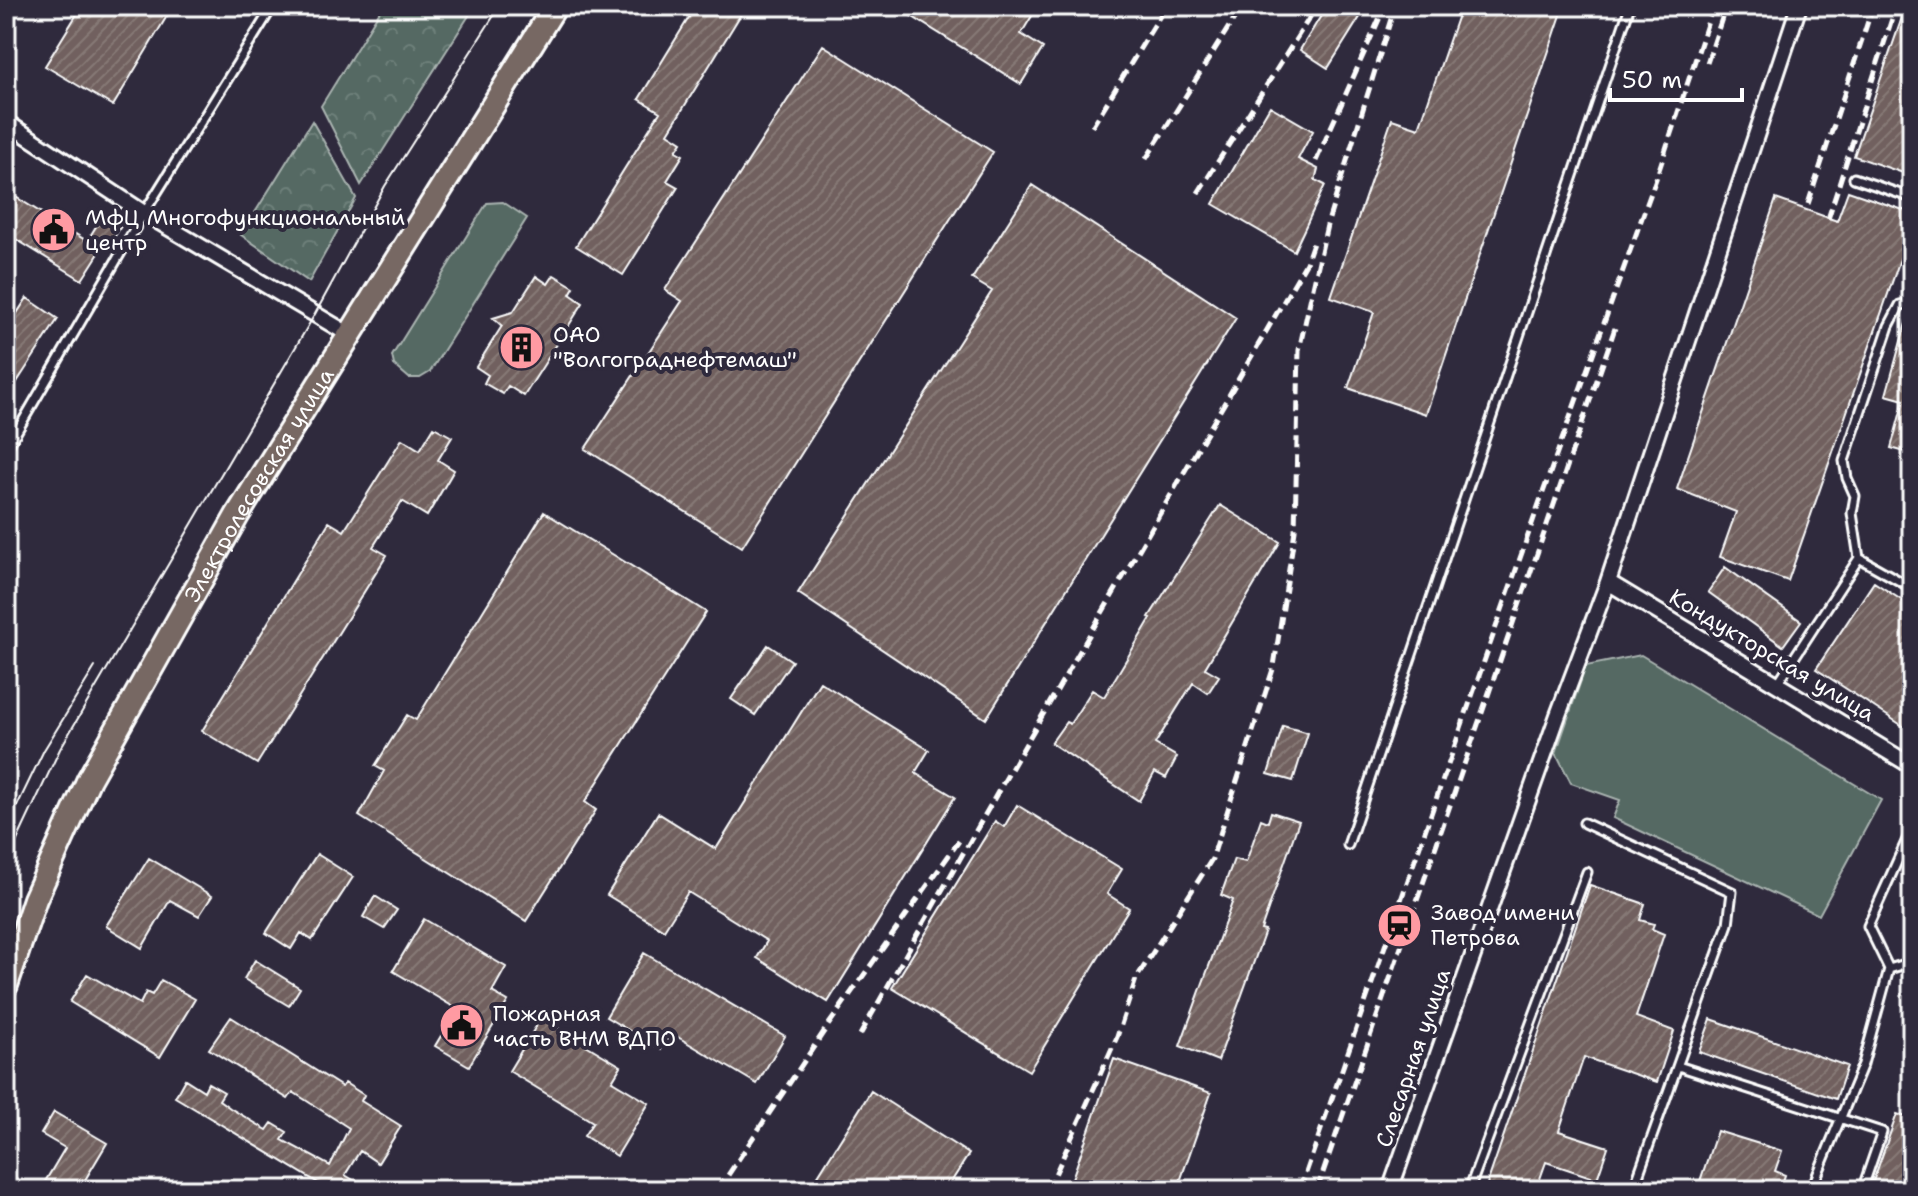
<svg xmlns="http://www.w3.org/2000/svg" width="1918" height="1196" font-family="'Shantell Sans',sans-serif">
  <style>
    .grass { fill: #546963; stroke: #aab4b1; stroke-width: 2 }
    .forest { fill: url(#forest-crowns); stroke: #aab4b1; stroke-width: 2 }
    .building { fill: url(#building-hatch); stroke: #fff; stroke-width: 2 }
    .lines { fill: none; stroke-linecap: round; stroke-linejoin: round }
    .lane-casing { stroke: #fff; stroke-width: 13 }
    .street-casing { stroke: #fff; stroke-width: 20 }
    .primary-casing { stroke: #fff; stroke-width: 28 }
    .lane { stroke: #2f2a3d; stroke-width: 7 }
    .street { stroke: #2f2a3d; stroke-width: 14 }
    .primary { stroke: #776864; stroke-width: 22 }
    .tram { stroke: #fff; stroke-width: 2 }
    .rail { stroke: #fff; stroke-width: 5; stroke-dasharray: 12 6; stroke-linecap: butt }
    .labels { text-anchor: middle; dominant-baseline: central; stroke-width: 8; stroke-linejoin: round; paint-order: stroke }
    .poi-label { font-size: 22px; fill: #fff; stroke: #2f2a3d; text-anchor: start }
    .street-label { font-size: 22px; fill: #fff; stroke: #2f2a3d }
  </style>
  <defs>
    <pattern id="forest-crowns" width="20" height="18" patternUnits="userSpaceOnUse" patternTransform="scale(2)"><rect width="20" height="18" fill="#546963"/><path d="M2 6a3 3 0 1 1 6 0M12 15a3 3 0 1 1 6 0" fill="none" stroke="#6e807a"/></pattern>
    <pattern id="building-hatch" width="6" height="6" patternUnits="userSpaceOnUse" patternTransform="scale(2)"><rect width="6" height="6" fill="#71615e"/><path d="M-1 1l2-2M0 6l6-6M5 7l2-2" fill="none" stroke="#867976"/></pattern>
  </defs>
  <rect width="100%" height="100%" fill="#2f2a3d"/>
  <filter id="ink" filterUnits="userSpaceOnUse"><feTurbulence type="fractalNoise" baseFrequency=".0125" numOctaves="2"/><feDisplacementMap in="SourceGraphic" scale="16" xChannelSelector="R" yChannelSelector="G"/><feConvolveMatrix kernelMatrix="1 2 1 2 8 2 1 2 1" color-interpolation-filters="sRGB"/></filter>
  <g filter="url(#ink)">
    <path class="grass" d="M503,202L527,218L430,372L420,378H409L394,365L392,356L487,203Z
      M1641,655L1881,800L1819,915L1613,818L1620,800L1571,783L1556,753L1586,666Z"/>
    <path class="forest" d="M383,6H475L361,185L321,106Z
      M312,121L356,198L309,282L241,235Z"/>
    <path class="building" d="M82,6H173L113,106L45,66Z
      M696,6H746L668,133L682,142L676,151L683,155L667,181L678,187L623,275L576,246L660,112L639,99Z
      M895,6H1038L1021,34L1043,48L1021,84Z
      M1327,6H1367L1328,68L1300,50Z
      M1461,6H1564L1426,414L1348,388L1374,312L1331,297L1392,119L1419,128Z
      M1906,6H1912V176L1854,156Z
      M823,45L993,152L742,547L585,449L682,301L665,290Z
      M1270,106L1313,131L1298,159L1318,169L1315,180L1325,185L1294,251L1213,204Z
      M1032,185L1236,318L986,719L798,593L992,291L972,279Z
      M6,191L87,241L103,215L121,226L112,241L108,239L82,280L6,233Z
      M1848,191L1912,213V225L1788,581L1720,557L1736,512L1677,489L1776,199L1837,221Z
      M554,275L574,287L570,294L583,303L524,396L508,386L503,394L484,383L488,375L476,367L502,326L493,318L513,312L536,276L548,284Z
      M27,298L58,319L6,399V330Z
      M1908,316L1912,317V454L1891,448L1904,400L1886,395Z
      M434,427L452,437L438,460L454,470L427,516L402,501L373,547L387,555L257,764L202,731L329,522L344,531L402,439L420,450Z
      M1220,505L1280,542L1205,668L1219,676L1208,693L1193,683L1155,744L1177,757L1166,778L1155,772L1139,801L1051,743L1066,722L1070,724L1092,690L1104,697L1151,618L1149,617Z
      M544,512L706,612L585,802L596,810L526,921L359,816L384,771L375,766L407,715L416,720Z
      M1725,567L1801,621L1783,646L1708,592Z
      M1874,582L1912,607V732L1816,669Z
      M768,645L792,661L755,715L731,699Z
      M820,682L929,750L915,773L955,797L828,1002L757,958L767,941L688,892L664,930L607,895L658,813L716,849Z
      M1283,726L1308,733L1293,781L1268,774Z
      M1017,805L1122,869L1107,894L1129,908L1029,1071L892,988L995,821L1004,827Z
      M1271,812L1299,821L1261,930L1265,931L1218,1061L1180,1046L1233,900L1221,895L1234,859L1246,862L1261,819L1268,822Z
      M317,854L353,877L312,940L301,933L291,949L266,933Z
      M149,858L212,896L199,916L170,900L142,948L106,926Z
      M1590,885L1645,904L1640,920L1654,924L1652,929L1664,934L1636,1017L1674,1031L1657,1082L1584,1057L1559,1131L1608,1147L1597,1179L1546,1162L1536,1190H1485Z
      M375,896L397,910L384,929L363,917Z
      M424,919L506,967L492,992L508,1001L469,1066L435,1046L457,1009L393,971Z
      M644,953L785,1036L757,1084L671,1033L661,1049L606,1017Z
      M255,960L300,988L289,1006L244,979Z
      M87,974L140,1004L146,992L152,995L161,980L195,999L160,1057L70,1002Z
      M231,1017L342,1087L345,1083L364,1095L361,1101L401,1126L378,1163L360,1151L345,1175L370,1190H330L175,1097L185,1079L204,1091L208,1083L224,1092L219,1100L230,1108L267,1130L272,1123L287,1132L282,1140L330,1166L349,1128L293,1092L288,1099L209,1049Z
      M541,1018L621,1066L612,1081L649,1103L617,1156L584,1136L593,1122L509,1071Z
      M1711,1019L1847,1066L1836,1099L1699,1052Z
      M1114,1059L1211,1093L1177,1190H1068Z
      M871,1091L969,1154L946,1190H809Z
      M54,1112L107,1143L79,1190H40L65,1148L41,1134Z
      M1897,1114L1912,1119V1177L1907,1190H1870Z
      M1717,1131L1782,1151L1775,1171L1785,1175L1780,1190H1697Z"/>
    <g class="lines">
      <defs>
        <path id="lane" d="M1854,178L1912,198
          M6,450L144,213L273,6
          M1859,558L1852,513L1855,496L1847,478L1844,461L1889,326L1900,305L1912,303
          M1777,684L1859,558L1912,588
          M1584,823L1732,892L1728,924L1633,1190
          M1348,845L1630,6
          M1889,969L1912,962
          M1678,1066L1882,1132L1862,1190
          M1469,1190L1587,872
          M1811,1190L1863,1064L1889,969L1868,926L1910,833"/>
        <path id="street" d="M6,122L144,213L350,335
          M1608,582L1912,766
          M1390,1190L1558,715L1608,582L1799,6"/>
        <g id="primary">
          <path id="s1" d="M6,985L35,899L89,779L238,514L555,6"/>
        </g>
      </defs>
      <use href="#lane" class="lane-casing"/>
      <use href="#street" class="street-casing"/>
      <use href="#primary" class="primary-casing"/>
      <use href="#lane" class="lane"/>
      <use href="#street" class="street"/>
      <use href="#primary" class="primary"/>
      <path class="tram" d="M6,829L44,750L95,667
        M6,864L60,749L315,314L385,186L500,6"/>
      <path class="rail" d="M1707,63L1726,6
        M1092,127L1166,6
        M1146,159L1242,6
        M1316,161L1385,6
        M1198,193L1317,6
        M1808,204L1873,6
        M1828,219L1896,6
        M860,1035L1003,783L1306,263L1314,240
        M718,1190L829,1024L959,841
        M1048,1190L1117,1037L1136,979L1212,859L1274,666L1295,530L1299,350L1327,225L1395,6
        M1300,1190L1541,498L1657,176L1713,6
        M1317,1190L1615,328"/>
    </g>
  </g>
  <defs>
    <symbol id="civic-disc" viewBox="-11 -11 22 22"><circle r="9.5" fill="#ff9aa2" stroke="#2f2a3d"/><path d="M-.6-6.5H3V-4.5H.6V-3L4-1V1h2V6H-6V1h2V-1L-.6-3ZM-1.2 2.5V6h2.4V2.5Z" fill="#111"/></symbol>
    <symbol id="building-disc" viewBox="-11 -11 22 22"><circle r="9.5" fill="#ff9aa2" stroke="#2f2a3d"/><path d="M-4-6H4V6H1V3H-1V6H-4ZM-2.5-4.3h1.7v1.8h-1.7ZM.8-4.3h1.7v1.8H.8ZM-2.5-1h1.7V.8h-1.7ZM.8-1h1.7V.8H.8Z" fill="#111"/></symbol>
    <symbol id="station-disc" viewBox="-11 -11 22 22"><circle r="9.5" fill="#ff9aa2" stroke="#2f2a3d"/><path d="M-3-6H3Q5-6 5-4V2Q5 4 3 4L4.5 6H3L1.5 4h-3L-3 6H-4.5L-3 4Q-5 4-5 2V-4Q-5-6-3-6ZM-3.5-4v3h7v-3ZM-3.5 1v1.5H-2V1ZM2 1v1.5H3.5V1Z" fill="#111"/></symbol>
  </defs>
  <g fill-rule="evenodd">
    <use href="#civic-disc" x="28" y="204" width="51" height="51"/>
    <use href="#building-disc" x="496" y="322" width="51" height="51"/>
    <use href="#station-disc" x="1374" y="900" width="51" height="51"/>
    <use href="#civic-disc" x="436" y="1000" width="51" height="51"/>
  </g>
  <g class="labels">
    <g class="poi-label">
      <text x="85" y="217">МфЦ Многофункциональный<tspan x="85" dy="25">центр</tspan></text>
      <text x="553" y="334">ОАО<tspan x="553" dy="25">"Волгограднефтемаш"</tspan></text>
      <text x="1431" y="912">Завод имени<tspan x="1431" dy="25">Петрова</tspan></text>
      <text x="493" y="1013">Пожарная<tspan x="493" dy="25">часть ВНМ ВДПО</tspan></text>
    </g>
    <g class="street-label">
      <text stroke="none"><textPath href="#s1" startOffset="562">Электролесовская улица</textPath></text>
      <text transform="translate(1772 655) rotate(31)">Кондукторская улица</text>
      <text transform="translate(1413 1058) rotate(-71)">Слесарная улица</text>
    </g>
  </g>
  <rect width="1918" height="1196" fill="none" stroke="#2f2a3d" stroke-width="32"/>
  <rect x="16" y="16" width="1886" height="1164" fill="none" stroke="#fff" stroke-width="3" filter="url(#ink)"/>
  <path d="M1610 88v12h132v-12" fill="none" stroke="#ffffff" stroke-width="4"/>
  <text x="1622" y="88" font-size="24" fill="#ffffff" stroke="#2f2a3d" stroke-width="6" paint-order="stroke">50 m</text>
</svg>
